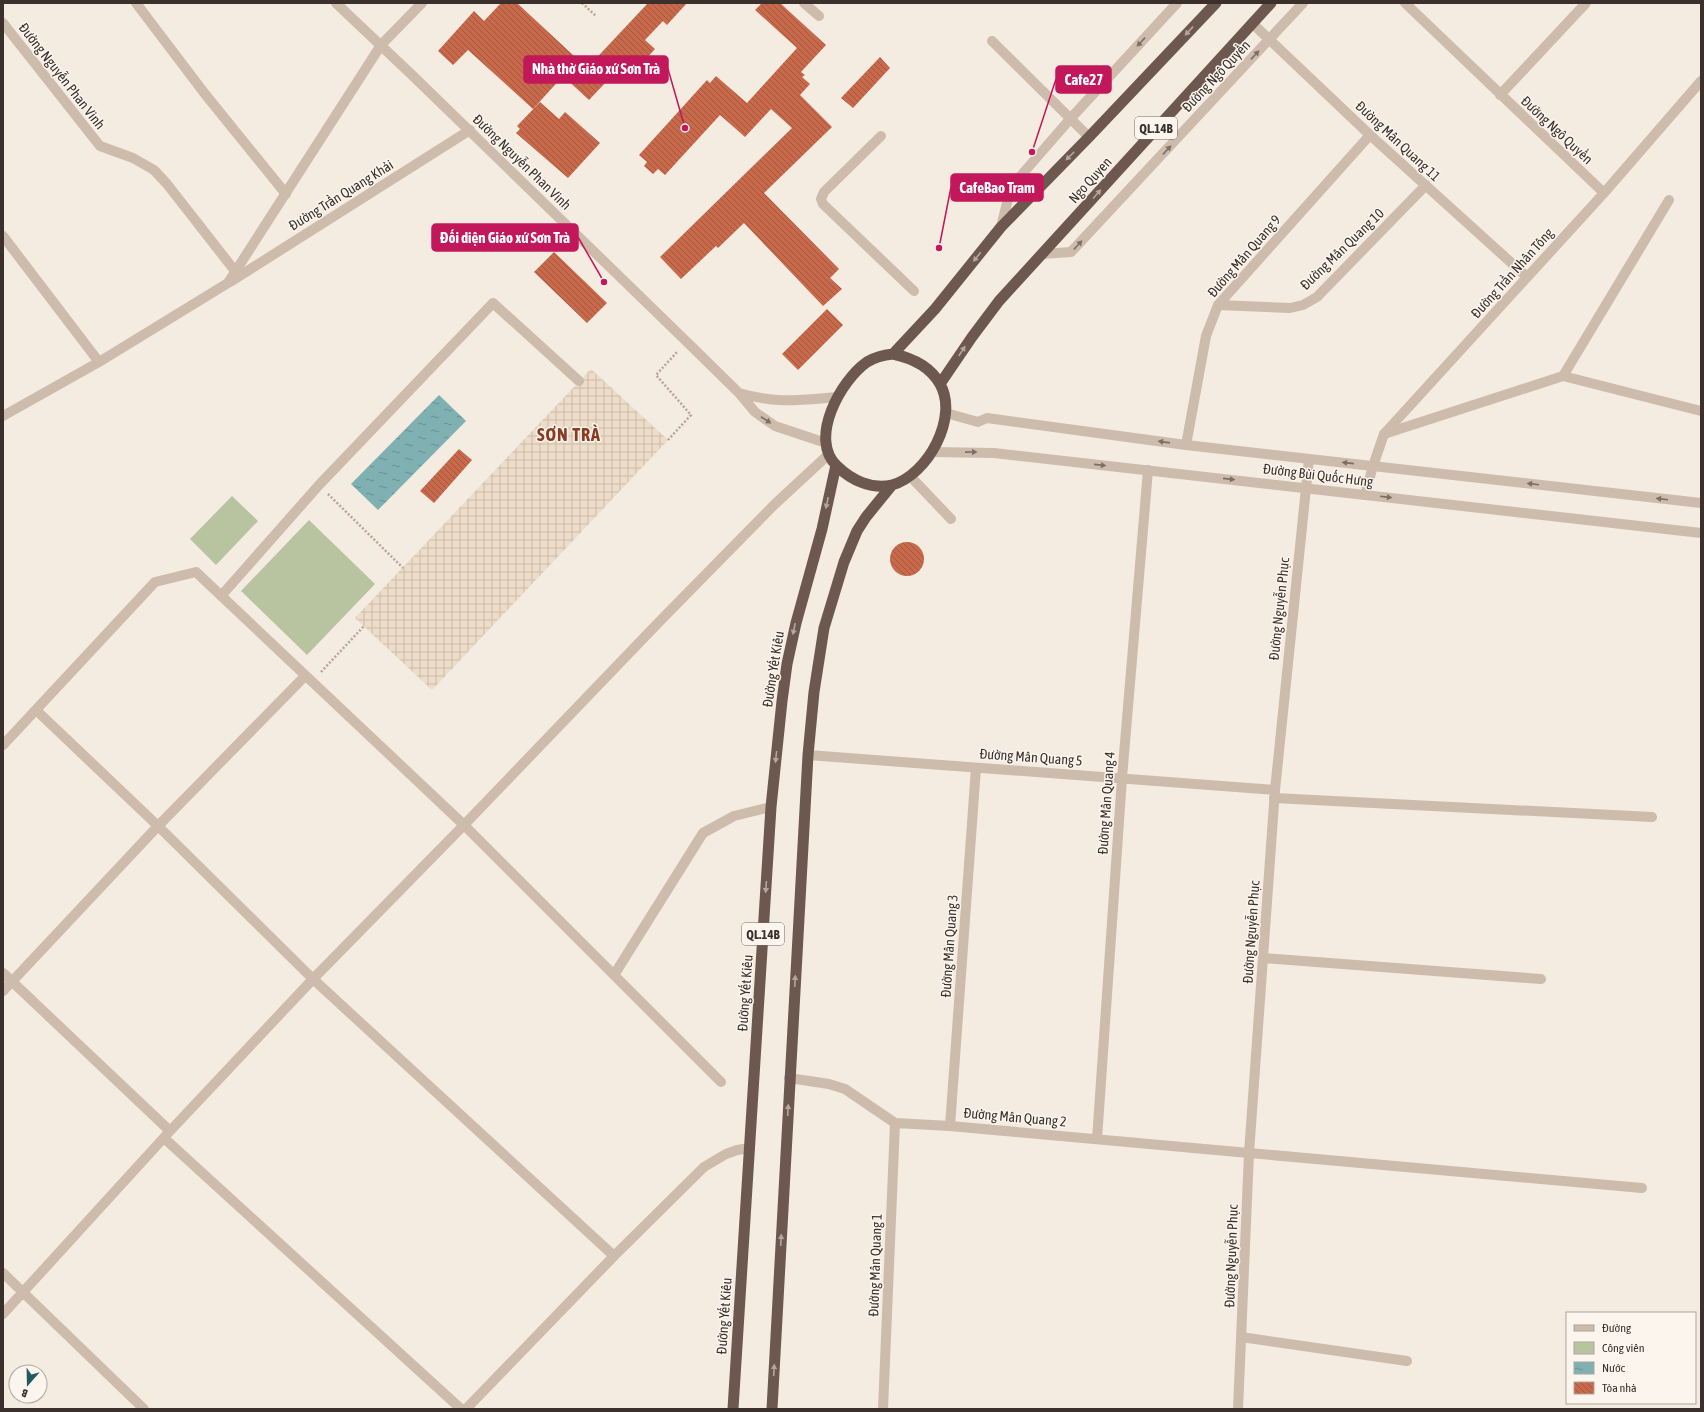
<svg xmlns="http://www.w3.org/2000/svg" width="1704" height="1412" font-family="'Asap Condensed',sans-serif">
  <style>
    .green { fill: #b8c4a0 }
    .plaza { fill: url(#plaza-grid) }
    .water { fill: url(#water-ripples) }
    .building { fill: url(#building-back-hatch) }
    .lines { fill: none; stroke-linecap: round; stroke-linejoin: round }
    .path { stroke: #b9a596; stroke-width: 2.5; stroke-dasharray: 2 2; stroke-linecap: butt }
    .service { stroke: #cdbbac; stroke-width: 10 }
    .minor { stroke: #cdbbac; stroke-width: 10 }
    .tertiary { stroke: #cdbbac; stroke-width: 10 }
    .trunk { stroke: #6c584f; stroke-width: 11 }
    .oneway { fill: #b4a69e }
    .oneway2 { fill: #7d6f65 }
    .labels { text-anchor: middle; dominant-baseline: central; stroke-width: 3; stroke-linejoin: round; paint-order: stroke }
    .shield { fill: #fbf5ee; stroke: #756b66; stroke-width: 1 }
    .shield-label { font-size: 13px; font-weight: bold; fill: #3b302b }
    .street-label { font-size: 14px; fill: #3b302b; stroke: #fbf5ee }
    .district-label { font-size: 18px; font-weight: bold; letter-spacing: 1px; fill: #8c3b22; stroke: #fbf5ee }
    .leader { fill: none; stroke: #c2185b; stroke-width: 1.5 }
    .callout-dot { fill: #c2185b; stroke: #fbf5ee; stroke-width: 1.5 }
    .callout { fill: #c2185b; stroke: #c2185b; stroke-width: 1.5 }
    .callout-label { font-size: 15px; text-anchor: middle; font-weight: bold; fill: #fff }
  </style>
  <defs>
    <pattern id="plaza-grid" width="8" height="8" patternUnits="userSpaceOnUse"><rect width="8" height="8" fill="#ecdcc8"/><path d="M0 4h8M4 0v8" fill="none" stroke="#cbbdac"/></pattern>
    <pattern id="water-ripples" width="26" height="14" patternUnits="userSpaceOnUse"><rect width="26" height="14" fill="#7fb0b2"/><path d="M2 4q2-2 4 0t4 0M15 11q2-2 4 0t4 0" fill="none" stroke="#699091"/></pattern>
    <pattern id="building-back-hatch" width="6" height="6" patternUnits="userSpaceOnUse"><rect width="6" height="6" fill="#c8694b"/><path d="M-1 5l2 2M0 0l6 6M5-1l2 2" fill="none" stroke="#a4573f"/></pattern>
  </defs>
  <rect width="100%" height="100%" fill="#f4ebe1"/>
  <path class="green" d="M232,496L258,521L216,565L190,539Z
    M309,520L375,584L307,655L241,591Z"/>
  <path class="plaza" d="M591,369L668,440L432,690L355,618Z"/>
  <path class="water" d="M439,395L466,421L378,510L351,484Z"/>
  <path class="building" d="M501,3H517L587,68L648,3H687L667,25L663,21L645,40L655,49L634,72L624,63L589,100L563,76L533,109L468,50L453,65L438,51L474,11L484,21Z
    M762,3H780L826,45L801,72L805,75L802,77L810,84L800,95L832,127L764,193L839,269L830,278L842,289L823,306L744,223L718,248L716,246L681,279L660,257L792,128L771,109L745,137L720,115L665,175L658,169L653,174L644,166L647,162L639,155L707,80L710,83L716,76L747,103L797,48L755,10Z
    M880,57L890,68L853,108L841,98Z
    M540,102L559,119L565,112L600,143L568,178L516,133L520,129L517,126Z
    M554,252L607,303L587,323L534,272Z
    M827,309L843,325L798,370L782,354Z
    M459,449L472,460L434,503L420,491Z
    M890 559a17 17 0 1 1 34 0a17 17 0 1 1-34 0Z"/>
  <g class="lines">
    <path class="path" d="M582,3L596,16
      M668,440L691,415L656,375L678,351
      M328,494L403,568
      M321,672L364,626"/>
    <path class="service" d="M804,3L819,16
      M992,41L1089,137
      M1563,376L1701,411
      M1384,434L1563,376L1669,200
      M910,476L951,519
      M221,596L319,485L493,303L579,381
      M36,710L158,826L313,979L614,1256
      M3,745L155,582L196,572L464,825L721,1082
      M1274,798L1652,817
      M1263,958L1541,979
      M3,973L170,1131
      M614,975L703,833L734,816L771,807
      M3,991L158,826L305,676
      M164,1138L461,1409
      M1249,1153L1642,1188
      M3,1273L144,1409
      M3,1314L170,1131L313,979L464,825L659,622L775,504L829,454
      M1241,1337L1407,1361
      M466,1409L614,1256L704,1167L726,1154L737,1150L750,1148"/>
    <path class="minor" d="M136,3L205,94L286,194
      M336,3L412,75L687,342L739,393L755,412L775,426L826,443
      M1405,3L1604,193
      M3,23L100,146L133,158L154,170L167,184L235,271
      M1252,23L1370,135L1527,277
      M1500,95L1586,3
      M881,136L824,192L821,199L823,204L914,291
      M1001,227L1011,187L1071,118L1177,3
      M3,236L99,362
      M1042,254L1071,252L1303,3
      M230,282L470,130
      M1218,305L1290,308L1303,305L1317,297L1426,185
      M739,393C777,404 799,400 838,397
      M1186,445L1206,336L1218,305L1370,135
      M1365,495L1373,466L1384,434L1604,193L1701,81
      M808,755L1275,790
      M789,1078L829,1084L845,1089L895,1123L950,1126L1249,1153
      M950,1126L976,768
      M1097,1139L1122,778L1148,470
      M883,1409L895,1123
      M1238,1409L1249,1153L1275,790L1309,459"/>
    <path class="tertiary" d="M946,413L978,422L987,418L1186,445L1701,503
      M3,416L99,362L228,283L381,45L422,3
      M932,452L994,453L1701,533"/>
    <path class="trunk" d="M893,354L935,309L1001,227L1089,137L1216,3
      M893,354C912,358 930,366 940,384C959,417 928,475 892,485C872,490 851,480 837,466C808,439 841,380 867,362C875,357 884,355 893,354Z
      M940,384L972,337L999,301L1271,3
      M733,1409L771,807L782,701L787,664L796,623L822,529L836,465
      M772,1409L808,755L814,692L824,628L844,562L857,531L866,517L892,485"/>
  </g>
  <defs><path id="oneway-solid" d="M-6-.8H1V-3.2L6.5 0L1 3.2V.8H-6Z"/></defs>
  <g class="oneway">
    <use href="#oneway-solid" transform="translate(1189 31) rotate(133)"/>
    <use href="#oneway-solid" transform="translate(1070 156) rotate(135)"/>
    <use href="#oneway-solid" transform="translate(1097 194) rotate(-48)"/>
    <use href="#oneway-solid" transform="translate(977 257) rotate(129)"/>
    <use href="#oneway-solid" transform="translate(962 351) rotate(-57)"/>
    <use href="#oneway-solid" transform="translate(827 503) rotate(102)"/>
    <use href="#oneway-solid" transform="translate(794 629) rotate(102)"/>
    <use href="#oneway-solid" transform="translate(776 757) rotate(96)"/>
    <use href="#oneway-solid" transform="translate(766 887) rotate(94)"/>
    <use href="#oneway-solid" transform="translate(795 981) rotate(-87)"/>
    <use href="#oneway-solid" transform="translate(788 1110) rotate(-87)"/>
    <use href="#oneway-solid" transform="translate(781 1240) rotate(-87)"/>
    <use href="#oneway-solid" transform="translate(774 1370) rotate(-87)"/>
  </g>
  <g class="oneway2">
    <use href="#oneway-solid" transform="translate(1141 42) rotate(133)"/>
    <use href="#oneway-solid" transform="translate(1255 55) rotate(-47)"/>
    <use href="#oneway-solid" transform="translate(1167 150) rotate(-47)"/>
    <use href="#oneway-solid" transform="translate(1078 245) rotate(-47)"/>
    <use href="#oneway-solid" transform="translate(766 420) rotate(33)"/>
    <use href="#oneway-solid" transform="translate(1164 442) rotate(-172)"/>
    <use href="#oneway-solid" transform="translate(971 452) rotate(-1)"/>
    <use href="#oneway-solid" transform="translate(1348 463) rotate(-174)"/>
    <use href="#oneway-solid" transform="translate(1100 465) rotate(6)"/>
    <use href="#oneway-solid" transform="translate(1229 479) rotate(6)"/>
    <use href="#oneway-solid" transform="translate(1533 484) rotate(-173)"/>
    <use href="#oneway-solid" transform="translate(1386 497) rotate(7)"/>
    <use href="#oneway-solid" transform="translate(1662 499) rotate(-173)"/>
  </g>
  <g class="labels">
    <g class="shield">
      <rect x="1135" y="117" width="42" height="22" rx="3"/>
      <rect x="742" y="923" width="42" height="22" rx="3"/>
    </g>
    <g class="shield-label">
      <text x="1156" y="128">QL.14B</text>
      <text x="763" y="934">QL.14B</text>
    </g>
    <g class="street-label">
      <text transform="translate(62 76) rotate(52)">Đường Nguyễn Phan Vinh</text>
      <text transform="translate(1216 76) rotate(-47)">Đường Ngô Quyền</text>
      <text transform="translate(1557 130) rotate(43)">Đường Ngô Quyền</text>
      <text transform="translate(1398 141) rotate(43)">Đường Mân Quang 11</text>
      <text transform="translate(522 162) rotate(44)">Đường Nguyễn Phan Vinh</text>
      <text transform="translate(1090 180) rotate(-48)">Ngo Quyen</text>
      <text transform="translate(341 195) rotate(-32)">Đường Trần Quang Khải</text>
      <text transform="translate(1342 249) rotate(-44)">Đường Mân Quang 10</text>
      <text transform="translate(1244 256) rotate(-49)">Đường Mân Quang 9</text>
      <text transform="translate(1512 273) rotate(-48)">Đường Trần Nhân Tông</text>
      <text transform="translate(1318 475) rotate(7)">Đường Bùi Quốc Hưng</text>
      <text transform="translate(1279 609) rotate(-84)">Đường Nguyễn Phục</text>
      <text transform="translate(773 669) rotate(-81)">Đường Yết Kiêu</text>
      <text transform="translate(1031 757) rotate(4)">Đường Mân Quang 5</text>
      <text transform="translate(1106 803) rotate(-86)">Đường Mân Quang 4</text>
      <text transform="translate(1251 932) rotate(-86)">Đường Nguyễn Phục</text>
      <text transform="translate(949 946) rotate(-86)">Đường Mân Quang 3</text>
      <text transform="translate(745 993) rotate(-86)">Đường Yết Kiêu</text>
      <text transform="translate(1015 1117) rotate(5)">Đường Mân Quang 2</text>
      <text transform="translate(1231 1256) rotate(-88)">Đường Nguyễn Phục</text>
      <text transform="translate(875 1265) rotate(-88)">Đường Mân Quang 1</text>
      <text transform="translate(724 1316) rotate(-86)">Đường Yết Kiêu</text>
    </g>
    <g class="district-label">
      <text x="569" y="434">SƠN TRÀ</text>
    </g>
  </g>
  <path class="leader" d="M685 128L668 69M1032 152L1056 79M939 248L951 187M604 282L578 237"/>
  <g class="callout-dot">
    <circle cx="685" cy="128" r="4"/>
    <circle cx="1032" cy="152" r="4"/>
    <circle cx="939" cy="248" r="4"/>
    <circle cx="604" cy="282" r="4"/>
  </g>
  <g class="callout">
    <rect x="524" y="56" width="144" height="27" rx="4"/>
    <rect x="1056" y="66" width="55" height="27" rx="4"/>
    <rect x="951" y="174" width="92" height="27" rx="4"/>
    <rect x="432" y="224" width="146" height="27" rx="4"/>
  </g>
  <g class="callout-label">
    <text x="596" y="74">Nhà thờ Giáo xứ Sơn Trà</text>
    <text x="1084" y="85">Cafe27</text>
    <text x="997" y="193">CafeBao Tram</text>
    <text x="505" y="243">Đối diện Giáo xứ Sơn Trà</text>
  </g>
  <rect width="1704" height="1412" fill="none" stroke="#3b302b" stroke-width="8"/>
  <rect x="1566" y="1312" width="130" height="92" fill="#fbf5ee" stroke="#aea6a0"/>
  <rect x="1574" y="1325" width="20" height="6" fill="#cdbbac" stroke="#aea6a0"/>
  <text x="1602" y="1332" font-size="12" fill="#3b302b">Đường</text>
  <rect x="1574" y="1342" width="20" height="12" fill="#b8c4a0" stroke="#aea6a0"/>
  <text x="1602" y="1352" font-size="12" fill="#3b302b">Công viên</text>
  <rect x="1574" y="1362" width="20" height="12" fill="url(#water-ripples)" stroke="#aea6a0"/>
  <text x="1602" y="1372" font-size="12" fill="#3b302b">Nước</text>
  <rect x="1574" y="1382" width="20" height="12" fill="url(#building-back-hatch)" stroke="#aea6a0"/>
  <text x="1602" y="1392" font-size="12" fill="#3b302b">Tòa nhà</text>
  <g transform="translate(28 1384) rotate(200)"><circle r="19" fill="#fbf5ee" stroke="#aea6a0"/>
  <path d="M0-3L7 15L0 10L-7 15Z" fill="#1f5a5e"/>
  <text y="-6" font-size="11" font-weight="bold" text-anchor="middle" fill="#3b302b">B</text>
  </g>
</svg>
